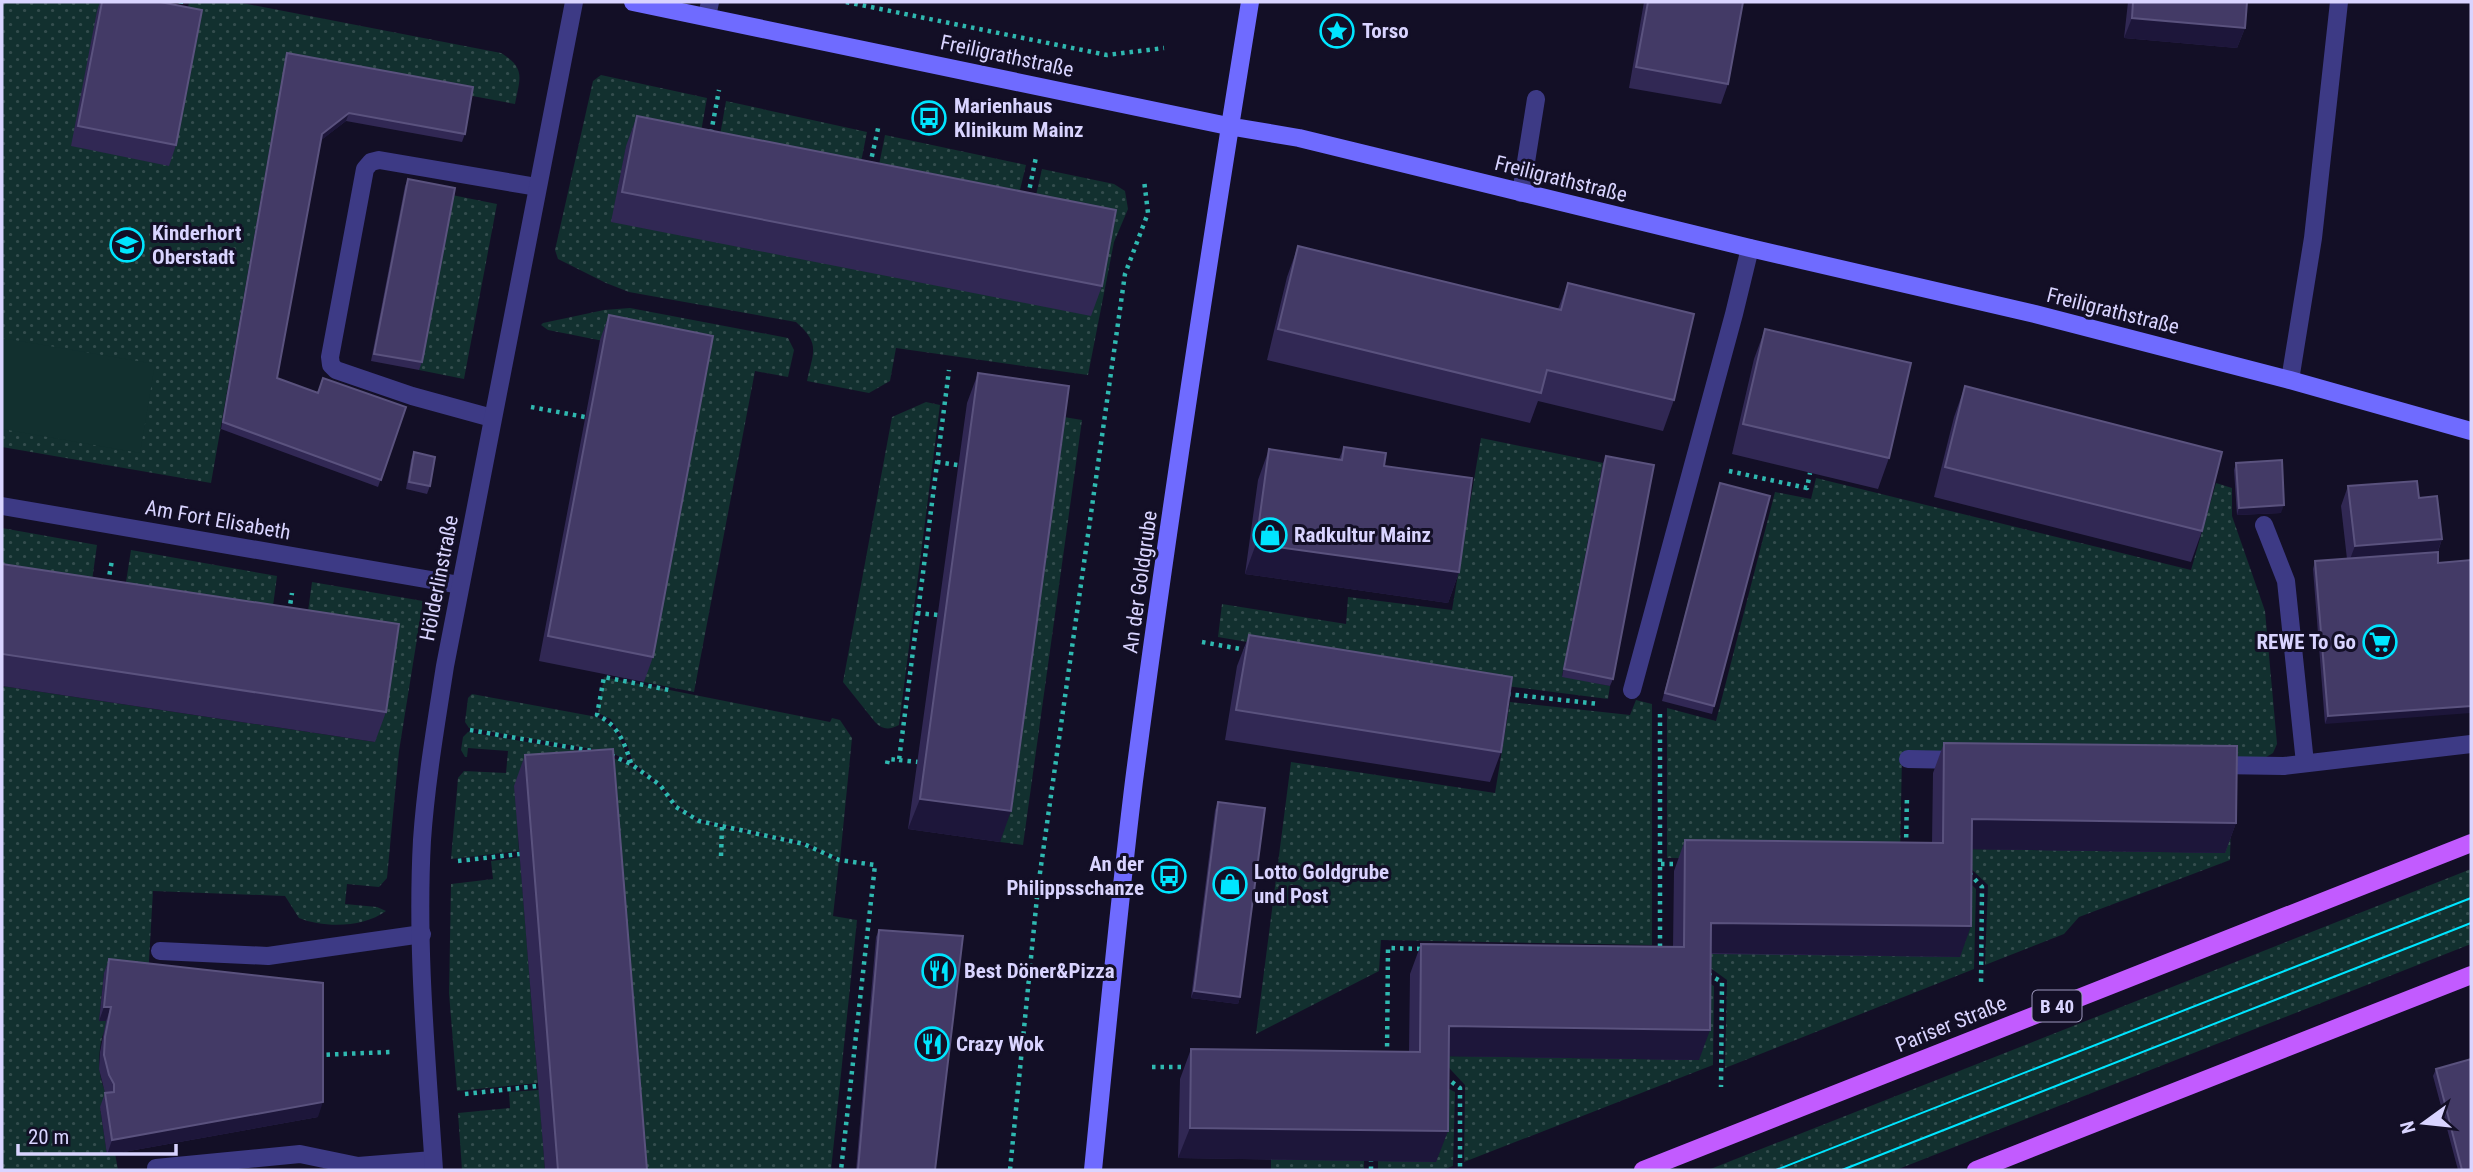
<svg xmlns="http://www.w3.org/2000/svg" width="2473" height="1172" font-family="'Roboto Condensed',sans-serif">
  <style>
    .grass { fill: url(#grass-dots) }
    .garden { fill: #12302f }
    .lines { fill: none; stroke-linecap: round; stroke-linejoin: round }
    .path { stroke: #2fb8b0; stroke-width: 4.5; stroke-dasharray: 3.5 5; stroke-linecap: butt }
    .lane { stroke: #3d3a85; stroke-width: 18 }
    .street { stroke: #3d3a85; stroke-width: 18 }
    .secondary { stroke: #6f6bff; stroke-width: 18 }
    .primary { stroke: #c25bff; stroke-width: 18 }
    .tram { stroke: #00e5ff; stroke-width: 2 }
    .wall { fill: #312854 }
    .shaded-wall { fill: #1d163a }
    .building { fill: #433a66; stroke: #5a527e; stroke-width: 2 }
    .labels { text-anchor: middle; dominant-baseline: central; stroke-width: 6; stroke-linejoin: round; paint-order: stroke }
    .shield { fill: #130f26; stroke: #9e99be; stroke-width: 2 }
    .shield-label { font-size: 19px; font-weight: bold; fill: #d9d4ff }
    .poi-label { font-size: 21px; font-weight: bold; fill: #d9d4ff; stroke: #130f26; text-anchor: start }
    .street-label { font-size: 21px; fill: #d9d4ff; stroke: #130f26 }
  </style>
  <defs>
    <pattern id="grass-dots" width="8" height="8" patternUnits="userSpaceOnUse" patternTransform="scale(1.75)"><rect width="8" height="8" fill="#12302f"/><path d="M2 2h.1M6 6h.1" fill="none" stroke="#344d4e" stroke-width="1.8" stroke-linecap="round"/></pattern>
  </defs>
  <rect width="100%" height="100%" fill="#130f26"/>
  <path class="grass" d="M2,2H107L186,19L189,2H237L501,53C526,68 520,78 515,104L285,61L211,483L2,447Z
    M601,75L707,98L696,160L626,147L612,222L1029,226L1042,169L1114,184L1125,191L1128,209L1114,242L1088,375L896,348L890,381L869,393L807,381C813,352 821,344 796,322L629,292L606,283L558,259L555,250L593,81Z
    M726,101L867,132L855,192L715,164Z
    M885,135L1026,165L1012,223L873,195Z
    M452,195L497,204L464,379L419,370Z
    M630,308L788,338L794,350L788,377L755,371L694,692L644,682L704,361L548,330L541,325L543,323L604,310Z
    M926,402L940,405L899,725C889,730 883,730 875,722L843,682L892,417Z
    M1058,416L1082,420L1023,845L1000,842Z
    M1481,438L1603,463L1562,676L1610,686L1608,699L1506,686L1218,637L1222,604L1346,624L1348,597L1452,610Z
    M1816,478L2191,570L2216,483L2232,488V516L2265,611L2277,744L2273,753L2263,759L1902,755L1900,859L1667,858V708L1716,721L1775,492L1811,499Z
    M2,528L97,545L88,609L2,596Z
    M131,550L277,576L269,636L121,614Z
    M312,582L423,601L399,751L387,878L379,887L347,884L345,904L377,907L386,911C363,928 324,928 299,918L285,896L153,891L148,978L104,973L99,1021H106C106,1028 104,1032 102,1038C97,1059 98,1080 109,1099L100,1107L107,1154L115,1153L118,1170H2V686L375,742L304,641Z
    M604,677L830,722L832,718L840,720L852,738L840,859L805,843L700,820L677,806L660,784L633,763L627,744L611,719L598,713Z
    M472,694L597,717C616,726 623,741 628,761L610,752L469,728L465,722L468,698Z
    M1636,700L1652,704V945L1381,940L1379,971L1256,1034L1291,762L1495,793L1510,702L1630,715Z
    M468,732L609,756L631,766L658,786L676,808L699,822L803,845L839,861L833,916L857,920L831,1170H634L515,786L519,851L451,859L458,778L464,771L506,773L508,751L468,748L467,757H465L461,750L463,737Z
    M2232,777L2230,860L2079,917L2064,934L1985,965L1988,885L1964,862V849L2225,853Z
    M520,857L538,1083L457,1091L449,993L451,884L493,879L491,861Z
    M2471,869V944L1896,1170H1708Z
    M1961,874L1976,889L1974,969L1725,1068L1727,980L1705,964V953Z
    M1699,978L1714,986L1713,1065L1464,1162L1465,1085L1438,1056L1698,1060Z
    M1437,1083L1455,1092L1453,1166L1442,1170H1378V1161L1436,1162Z
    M539,1090L545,1170H462L458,1113L510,1108L509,1092Z
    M1271,1159L1364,1161V1170H1271Z"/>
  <path class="garden" d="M2,338L155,364L140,453L2,429Z"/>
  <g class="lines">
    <path class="path" d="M846,2L1107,55L1164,48
      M179,12L181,2
      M711,133L719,90
      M870,165L879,124
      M1028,196L1036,157
      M531,407L585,417
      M937,462L958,465
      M1729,471L1807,488L1810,473
      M108,583L112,560
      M289,612L292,593
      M917,613L938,615
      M1202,642L1246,650
      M1507,694L1599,704
      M1660,714V950
      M470,730L592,751
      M611,755L631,764L660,785L676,807L699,821L804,844L839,860L875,865L841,1170
      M899,760L918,762
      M631,763C624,742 618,725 597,715L604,677L669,690
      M887,764L888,759L899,760L949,370
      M1906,846L1907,795
      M721,856L722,826
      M458,861L520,854
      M1661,864H1683
      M1969,873L1982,887L1981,986
      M1708,974L1722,982L1721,1087
      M318,1055L390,1052
      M1387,1055L1388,948L1424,949
      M1152,1067H1188
      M1445,1077L1460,1088V1170
      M465,1094L538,1086
      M1010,1170L1038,887L1125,274L1148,213L1144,180
      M1371,1170V1161"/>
    <path class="lane" d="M707,16L710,2
      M1521,193L1536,99
      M2290,380L2313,238L2339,2
      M492,418L412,396L336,370L331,365L330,357L365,169L371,162L379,160L537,187
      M2,506L460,585
      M2264,525L2286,581L2305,763
      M1632,690L1734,314L1750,248
      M1908,759L1960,760
      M2216,765L2284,766L2471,744
      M160,951L268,956L422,934
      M156,1168L300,1154L358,1166L433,1160"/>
    <path class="street" d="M434,1170C427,1061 416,950 422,840C426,782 436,724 445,666L574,2"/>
    <path class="secondary" d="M633,2L1228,126L1299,138L1750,248L2035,314L2290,380L2471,431
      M1093,1170C1106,1041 1118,911 1134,781C1168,521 1208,261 1250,2"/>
    <path class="primary" d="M1643,1170L2471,843
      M1976,1170L2471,975"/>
    <path class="tram" d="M1776,1170L2471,898
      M1842,1170L2471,923"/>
  </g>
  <path class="wall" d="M100,2H160L176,145L169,166L71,146L97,11Z
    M1644,2H1743L1728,84L1721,104L1629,88Z
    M2128,2H2247L2245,28L2237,48L2124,38Z
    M287,53L465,134L462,142L346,121L321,140L277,378L318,393L406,407L378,487L221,429L285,61Z
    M637,116L1102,286L1091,316L611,222L626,146Z
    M408,179L422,362L419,370L371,361L405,186Z
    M1298,246L1558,309L1568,283L1674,400L1663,431L1538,401L1530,423L1267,360L1287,277Z
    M609,315L653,657L644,682L539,661L600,340Z
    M1765,329L1889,458L1878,489L1732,454L1754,359Z
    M978,373L1000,842L908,829L967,403Z
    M1965,386L2202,531L2191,562L1934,497L1954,417Z
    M1344,447L1384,466L1459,572L1448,603L1245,574L1258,480L1269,449L1339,459Z
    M414,452L430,486L427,494L406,489L411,460Z
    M1606,456L1613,679L1610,686L1562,677L1603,463Z
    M2236,463L2281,513L2237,515L2234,470Z
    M1720,483L1714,706L1712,714L1662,701Z
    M2348,486L2419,498L2442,539L2438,552L2325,724L2313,569L2315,561L2347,559L2341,506Z
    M2,564L386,712L375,742L2,686Z
    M1249,635L1501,752L1490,782L1225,740L1237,666Z
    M1944,743L2236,823L2225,853L1971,849L1960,957L1711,954L1699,1060L1449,1056L1436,1162L1178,1158L1180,1079L1191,1049L1409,1052L1410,974L1421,944L1673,947L1674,871L1685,840L1932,843L1933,773Z
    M525,755L647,1170H545L514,786Z
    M1218,802L1240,997L1238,1004L1191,998L1215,810Z
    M879,930L935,1170H856L876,937Z
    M109,959L318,1117L107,1155L100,1107L105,1093L99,1069L100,1052L106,1021H99L104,973Z
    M2436,1069L2471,1170H2458L2433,1076Z"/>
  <path class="shaded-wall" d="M2132,18L2245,28L2237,48L2124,38Z
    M349,113L346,121L319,142L322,134Z
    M2284,505L2281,513L2237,515L2239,508Z
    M2442,539L2435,559L2347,567L2355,546Z
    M1256,544L1459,572L1448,603L1245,574Z
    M2471,706V713L2325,724L2328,716Z
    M920,799L1011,811L1000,842L908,829Z
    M1972,819L2236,823L2225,853L1961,849Z
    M1711,923L1971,926L1960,957L1700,953Z
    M1194,991L1240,997L1238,1004L1191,998Z
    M104,1007H111L106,1021H99Z
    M1449,1026L1710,1030L1699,1060L1438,1056Z
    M323,1102L318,1117L107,1155L112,1140Z
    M1190,1128L1448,1131L1436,1162L1178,1158Z"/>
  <path class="building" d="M102,2H160L202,10L176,145L78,126Z
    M1648,2H1743L1728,84L1636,67Z
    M2133,2H2247L2245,28L2132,18Z
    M287,53L473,87L465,134L349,113L322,134L277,378L318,393L323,378L406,407L381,480L223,422Z
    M637,116L1116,210L1102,286L622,192Z
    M408,179L455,188L422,362L374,354Z
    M1298,246L1561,310L1568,283L1694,314L1674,400L1547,370L1541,393L1278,329Z
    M609,315L713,336L653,657L548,636Z
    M1765,329L1911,363L1889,458L1743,424Z
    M978,373L1069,386L1011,811L920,799Z
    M1965,386L2222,452L2202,531L1945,467Z
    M1344,447L1386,453L1384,466L1472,478L1459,572L1256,544L1269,449L1342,460Z
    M414,452L435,457L430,486L409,482Z
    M1606,456L1654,465L1613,679L1564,669Z
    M2282,460L2284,505L2239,508L2236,463Z
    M2417,481L2419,498L2437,496L2442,539L2355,546L2348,486Z
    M1720,483L1770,496L1714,706L1665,693Z
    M2438,552V563L2471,560V706L2328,716L2315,561Z
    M2,564L399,624L386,712L2,654Z
    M1249,635L1512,677L1501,752L1236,710Z
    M1944,743L2237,746L2236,823L1972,819L1971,926L1711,923L1710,1030L1449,1026L1448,1131L1190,1128L1191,1049L1420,1052L1421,944L1684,947L1685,840L1943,843Z
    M613,749L647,1170H558L525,755Z
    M1218,802L1265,808L1240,997L1194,991Z
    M879,930L963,936L935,1170H858Z
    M109,959L323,983V1102L112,1140L105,1093L114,1092V1084L109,1075L104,1055L105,1037L111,1007H104Z
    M2471,1059V1170H2462L2436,1069Z"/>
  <defs>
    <symbol id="sight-ring" viewBox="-11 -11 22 22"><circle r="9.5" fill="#130f26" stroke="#00e5ff" stroke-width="1.5"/><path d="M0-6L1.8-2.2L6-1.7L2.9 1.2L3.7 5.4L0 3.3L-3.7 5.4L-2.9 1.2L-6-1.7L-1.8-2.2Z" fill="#00e5ff"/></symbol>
    <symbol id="bus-ring" viewBox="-11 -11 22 22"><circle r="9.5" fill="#130f26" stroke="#00e5ff" stroke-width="1.5"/><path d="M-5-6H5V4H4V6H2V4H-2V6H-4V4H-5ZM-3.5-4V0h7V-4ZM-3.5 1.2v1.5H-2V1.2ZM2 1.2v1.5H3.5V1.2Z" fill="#00e5ff"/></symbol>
    <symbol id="school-ring" viewBox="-11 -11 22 22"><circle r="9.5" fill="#130f26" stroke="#00e5ff" stroke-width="1.5"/><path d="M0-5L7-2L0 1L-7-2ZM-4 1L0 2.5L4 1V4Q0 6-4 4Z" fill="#00e5ff"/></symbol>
    <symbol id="shop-ring" viewBox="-11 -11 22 22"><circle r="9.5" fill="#130f26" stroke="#00e5ff" stroke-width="1.5"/><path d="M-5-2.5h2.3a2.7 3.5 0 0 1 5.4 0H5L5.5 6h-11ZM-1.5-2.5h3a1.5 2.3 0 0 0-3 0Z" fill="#00e5ff"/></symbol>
    <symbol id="supermarket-ring" viewBox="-11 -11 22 22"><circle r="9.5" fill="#130f26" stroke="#00e5ff" stroke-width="1.5"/><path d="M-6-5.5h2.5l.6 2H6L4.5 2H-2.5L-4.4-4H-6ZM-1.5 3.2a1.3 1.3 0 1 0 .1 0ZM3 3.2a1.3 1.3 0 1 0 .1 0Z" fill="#00e5ff"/></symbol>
    <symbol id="restaurant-ring" viewBox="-11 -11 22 22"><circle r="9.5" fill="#130f26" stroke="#00e5ff" stroke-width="1.5"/><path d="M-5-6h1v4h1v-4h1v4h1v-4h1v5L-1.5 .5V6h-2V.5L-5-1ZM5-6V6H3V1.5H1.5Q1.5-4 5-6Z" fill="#00e5ff"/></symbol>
  </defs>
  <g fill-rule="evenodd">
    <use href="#sight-ring" x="1318" y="12" width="38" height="38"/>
    <use href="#bus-ring" x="910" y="99" width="38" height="38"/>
    <use href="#school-ring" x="108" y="226" width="38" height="38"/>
    <use href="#shop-ring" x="1251" y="516" width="38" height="38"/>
    <use href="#supermarket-ring" x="2361" y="623" width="38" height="38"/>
    <use href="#bus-ring" x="1150" y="857" width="38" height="38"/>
    <use href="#shop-ring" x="1211" y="865" width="38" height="38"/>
    <use href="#restaurant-ring" x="920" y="952" width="38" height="38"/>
    <use href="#restaurant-ring" x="913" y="1025" width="38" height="38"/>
  </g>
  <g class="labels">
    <rect class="shield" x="2032.5" y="990.5" width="49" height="31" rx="5"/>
    <g class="shield-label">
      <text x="2057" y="1006">B 40</text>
    </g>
    <g class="poi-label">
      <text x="1362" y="31">Torso</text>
      <text x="954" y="106">Marienhaus<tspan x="954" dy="24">Klinikum Mainz</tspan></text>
      <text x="152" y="233">Kinderhort<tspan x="152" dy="24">Oberstadt</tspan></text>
      <text x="1294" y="535">Radkultur Mainz</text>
      <text x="2356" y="642" text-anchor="end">REWE To Go</text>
      <text x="1144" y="864" text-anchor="end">An der<tspan x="1144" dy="24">Philippsschanze</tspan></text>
      <text x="1254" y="872">Lotto Goldgrube<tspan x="1254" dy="24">und Post</tspan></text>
      <text x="964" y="971">Best Döner&amp;Pizza</text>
      <text x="956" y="1044">Crazy Wok</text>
    </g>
    <g class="street-label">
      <text transform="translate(1007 56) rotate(12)">Freiligrathstraße</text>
      <text transform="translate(1561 179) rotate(14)">Freiligrathstraße</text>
      <text transform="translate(2113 311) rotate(14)">Freiligrathstraße</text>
      <text transform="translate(218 520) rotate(10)">Am Fort Elisabeth</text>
      <text transform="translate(439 578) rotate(-79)">Hölderlinstraße</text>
      <text transform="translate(1140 582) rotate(-82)">An der Goldgrube</text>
      <text transform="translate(1951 1024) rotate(-22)">Pariser Straße</text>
    </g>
  </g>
  <rect width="2473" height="1172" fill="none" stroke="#d9d4ff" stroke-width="7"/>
  <g transform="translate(2424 1123) rotate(255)" stroke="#130f26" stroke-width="5" paint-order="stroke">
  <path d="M0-5L12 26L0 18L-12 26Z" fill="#d9d4ff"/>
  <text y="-10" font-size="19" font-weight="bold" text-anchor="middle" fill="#d9d4ff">N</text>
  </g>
  <path d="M18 1144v10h158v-10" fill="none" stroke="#d9d4ff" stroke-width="3.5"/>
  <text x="28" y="1144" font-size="21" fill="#d9d4ff" stroke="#130f26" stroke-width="5" paint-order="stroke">20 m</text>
</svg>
